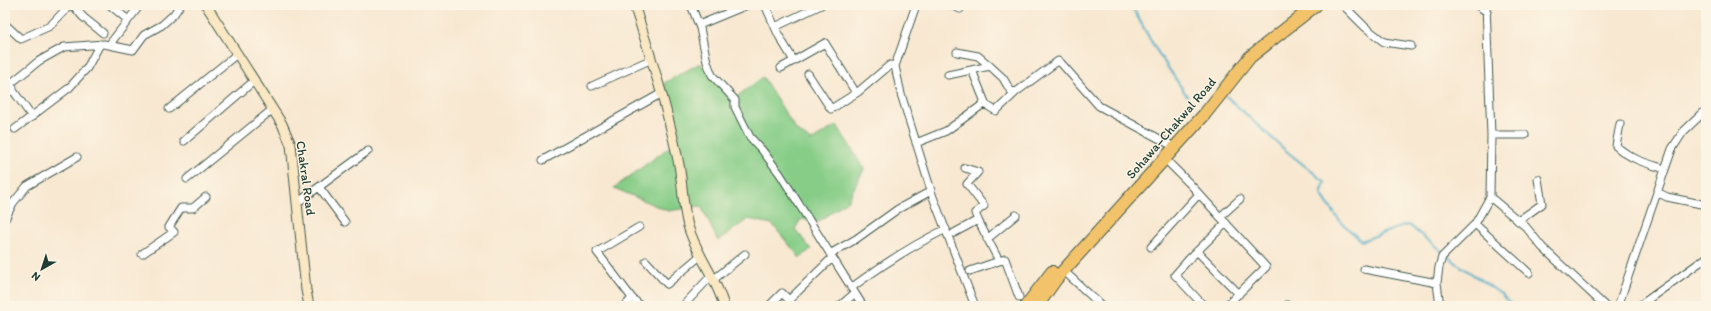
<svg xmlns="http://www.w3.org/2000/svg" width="1711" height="311" font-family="Itim,sans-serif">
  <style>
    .green { fill: #87cd87; stroke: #53855e }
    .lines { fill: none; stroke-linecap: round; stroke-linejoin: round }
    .stream { stroke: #47acc7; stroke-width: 2 }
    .street-casing { stroke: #40574c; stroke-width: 9 }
    .secondary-casing { stroke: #40574c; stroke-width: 11 }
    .highway-casing { stroke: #40574c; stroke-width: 14 }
    .street { stroke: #fff; stroke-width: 7 }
    .secondary { stroke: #fae7c3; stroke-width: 9 }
    .highway { stroke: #f2c36a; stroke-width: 12 }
    .labels { text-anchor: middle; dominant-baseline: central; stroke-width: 3; stroke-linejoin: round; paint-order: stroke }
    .street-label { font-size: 13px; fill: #1f3d34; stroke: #fcf5e5 }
  </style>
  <rect width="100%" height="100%" fill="#fcf5e5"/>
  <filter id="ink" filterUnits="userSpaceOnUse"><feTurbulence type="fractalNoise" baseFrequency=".025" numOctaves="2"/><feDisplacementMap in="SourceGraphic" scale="8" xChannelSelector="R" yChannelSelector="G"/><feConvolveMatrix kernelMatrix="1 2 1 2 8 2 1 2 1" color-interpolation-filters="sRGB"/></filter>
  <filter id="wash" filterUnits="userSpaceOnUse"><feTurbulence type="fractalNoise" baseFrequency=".012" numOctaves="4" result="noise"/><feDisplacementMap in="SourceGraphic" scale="16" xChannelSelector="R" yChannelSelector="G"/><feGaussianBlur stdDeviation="0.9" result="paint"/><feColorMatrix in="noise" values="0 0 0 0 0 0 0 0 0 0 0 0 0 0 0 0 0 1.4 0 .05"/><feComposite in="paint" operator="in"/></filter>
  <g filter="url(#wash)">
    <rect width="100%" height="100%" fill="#f8e8d1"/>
    <path class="green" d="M700,63L735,98L763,77L796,130L811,141L837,125L864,169L848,200L818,222L801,219L795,229L811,249L800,258L772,224L748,219L718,241L701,206L668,211L614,188L671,146L678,143L664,83Z"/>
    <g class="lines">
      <path class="stream" d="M1131,5L1155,48L1187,96
        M1226,96L1285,150L1325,182L1321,194L1339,220L1361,241L1406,225L1410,226L1459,265L1501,294L1512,306"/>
    </g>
  </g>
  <g filter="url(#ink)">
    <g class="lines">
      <defs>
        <path id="street" d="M73,5L83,17L103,33
          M110,5L128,20
          M691,5L700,28L707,62L712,75L735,100V107L750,137L762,150L780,174L863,306
          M765,5L779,36L794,61
          M916,5L895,66L901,94L933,197L975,306
          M951,5L960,9
          M1343,5L1365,27L1384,42L1411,46
          M1477,5L1487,12
          M5,24L21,39L50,26L70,5
          M699,25L747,5
          M775,27L821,5
          M109,45L140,5
          M957,52L978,56L990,66
          M781,68L825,43L856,93
          M972,70L986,105L996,111L1016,92L1058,61L1061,63L1099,106L1169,144
          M808,74L831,109L858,92L890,65L895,66
          M948,75L990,66L1003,78L1010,90L1016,92
          M5,79L32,117
          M10,84L39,61L64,47L104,44L133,50L144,35L162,25L174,14L180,5
          M592,86L652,59
          M5,95L13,88
          M169,109L237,54
          M1620,124L1616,146C1632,160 1646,163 1665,169
          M15,129L69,88L87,68L100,44
          M1491,135H1525
          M184,141L254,81
          M916,143L946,131L985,103
          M1164,158L1190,184L1266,267L1226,306
          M543,160L662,93
          M187,179L273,109
          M319,187L345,222
          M1657,192L1667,197L1706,205
          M1490,197L1526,227L1542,247L1605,306
          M297,203L368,151
          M1220,217L1240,199
          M5,219L13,203L27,186L77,157
          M978,220L999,261
          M1518,221L1542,204L1538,179
          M1475,224L1529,273
          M954,233L978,220L975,213L984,206L967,184L978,172L965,168
          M987,239L1016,215
          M1151,247L1199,194
          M1197,251L1239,294
          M142,254L174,232L169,227L181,208H193L206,197
          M830,254L856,239L898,209L931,191
          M646,261L667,284L700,256
          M1364,269L1437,283
          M970,271L1005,259L1019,297
          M1064,271L1102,306
          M713,280L745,254
          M851,288C882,265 911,246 946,229
          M632,298L641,306
          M625,306L632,298L597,252L639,227
          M683,306L711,276
          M769,306L782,293L789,300L832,258
          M840,306L855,293
          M1204,306L1175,275L1189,259L1226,223
          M1287,306V305
          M1440,306L1437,283L1439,267L1442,257L1475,224L1490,197L1491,135L1486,5
          M1618,306L1672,149L1683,132L1706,110
          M1639,306L1706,258"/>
        <path id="secondary" d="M206,5L282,124L291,145L306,290L309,306
          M634,5C651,56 667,107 678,160C683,182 682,204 688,226C696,254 716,277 724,306"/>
        <path id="highway" d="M1026,306L1052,272
          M1037,306L1056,279L1204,115L1250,57L1316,5"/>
      </defs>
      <use href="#street" class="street-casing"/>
      <use href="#secondary" class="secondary-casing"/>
      <use href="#highway" class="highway-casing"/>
      <use href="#street" class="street"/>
      <use href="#secondary" class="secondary"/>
      <use href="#highway" class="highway"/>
    </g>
  </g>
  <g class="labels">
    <g class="street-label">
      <text transform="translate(1171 128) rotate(-49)">Sohawa–Chakwal Road</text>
      <text transform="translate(306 178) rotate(82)">Chakral Road</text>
    </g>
  </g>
  <rect width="1711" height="311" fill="none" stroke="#fcf5e5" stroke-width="20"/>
  <g transform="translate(42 269) rotate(219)" stroke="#fcf5e5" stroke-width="3" paint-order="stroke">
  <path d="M0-3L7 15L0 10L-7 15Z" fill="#1f3d34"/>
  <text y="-6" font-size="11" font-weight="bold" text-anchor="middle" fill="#1f3d34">N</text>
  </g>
</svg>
